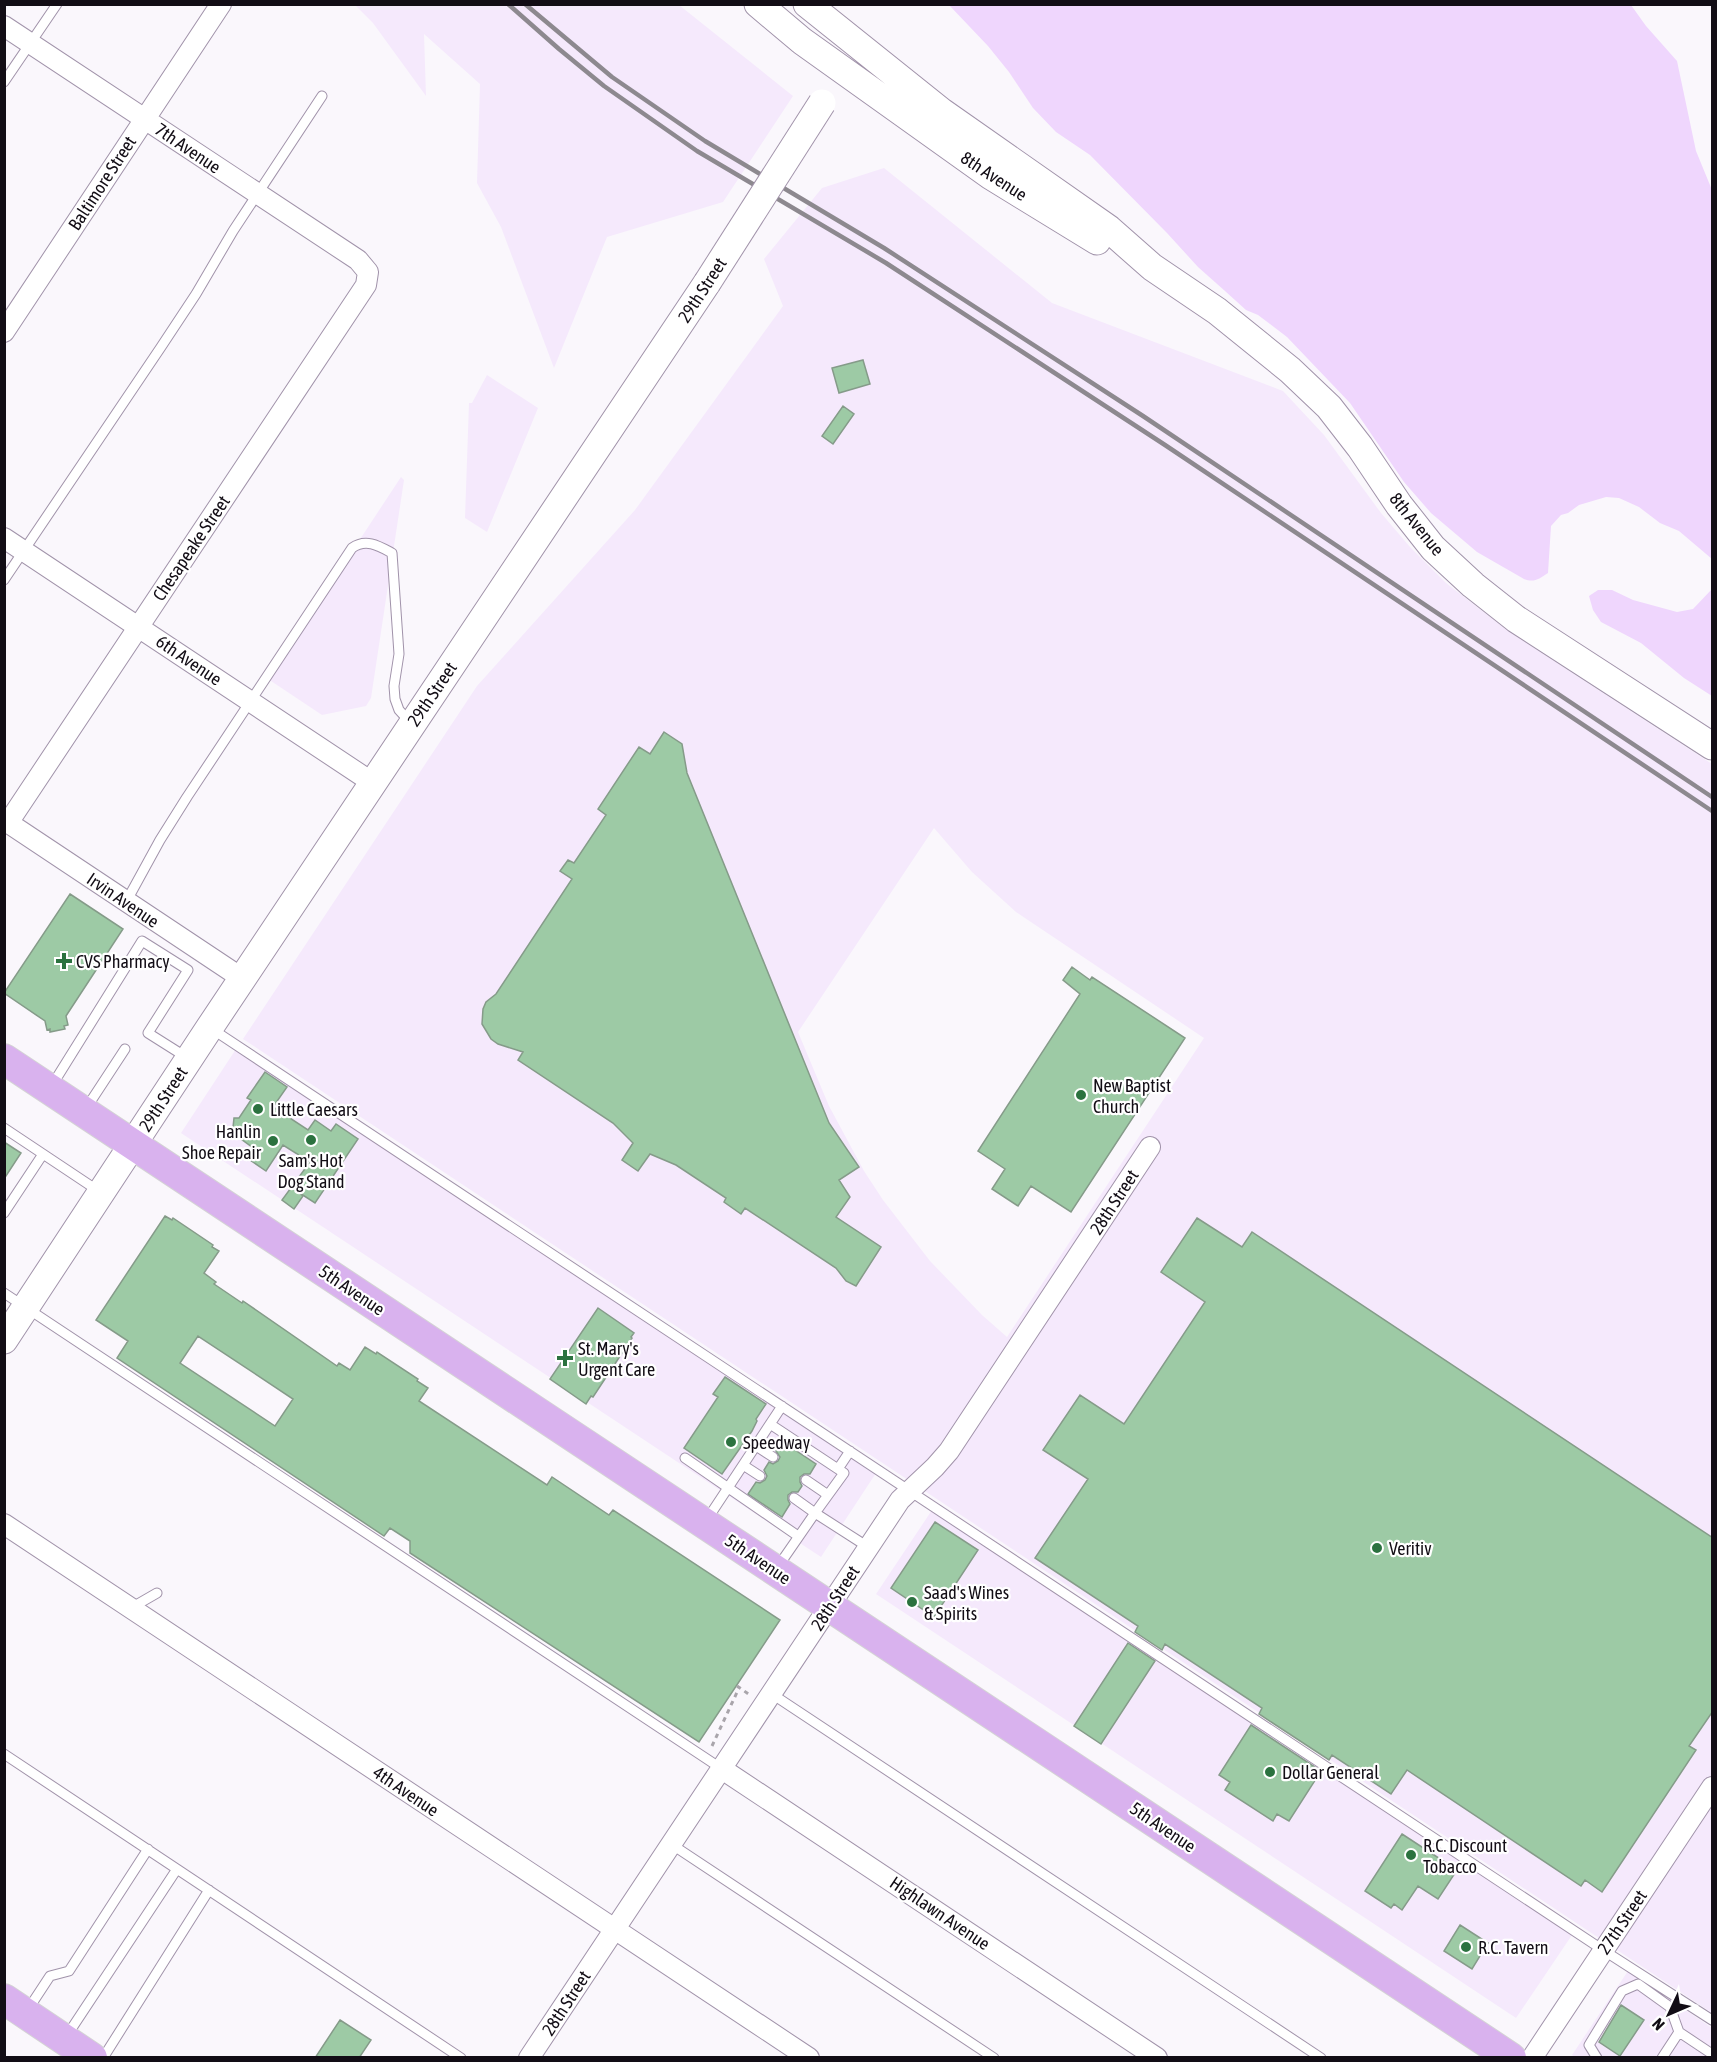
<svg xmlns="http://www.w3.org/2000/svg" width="1717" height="2062" font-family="'Asap Condensed',sans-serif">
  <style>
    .built { fill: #f5e9fc; fill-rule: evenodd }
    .green { fill: #efd6fd }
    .building { fill: #9dcaa5; stroke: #859b89; stroke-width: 1.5; fill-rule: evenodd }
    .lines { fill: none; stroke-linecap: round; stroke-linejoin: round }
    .lane-casing { stroke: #a193aa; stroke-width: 11 }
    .street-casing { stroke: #a193aa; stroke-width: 22 }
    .secondary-casing { stroke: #a193aa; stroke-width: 29 }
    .primary-casing { stroke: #d4d3d5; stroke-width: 32 }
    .path { stroke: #a9a5ab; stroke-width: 3; stroke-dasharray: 4.5 4.5; stroke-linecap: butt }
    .lane { stroke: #fff; stroke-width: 9 }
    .street { stroke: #fff; stroke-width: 20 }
    .secondary { stroke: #fff; stroke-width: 27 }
    .primary { stroke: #d9b2ee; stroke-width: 30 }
    .rail { stroke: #8d898f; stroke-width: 4.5 }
    .secondary-bridge-casing { stroke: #a193aa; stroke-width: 29; stroke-linecap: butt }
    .secondary-bridge { stroke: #fff; stroke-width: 27 }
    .poi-dot { fill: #2b723f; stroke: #fff; stroke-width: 2 }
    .labels { text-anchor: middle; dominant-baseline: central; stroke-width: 4.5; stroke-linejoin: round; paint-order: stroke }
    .street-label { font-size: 18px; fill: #120d15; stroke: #fff }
    .poi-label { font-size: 18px; fill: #120d15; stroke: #fff; text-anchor: start }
  </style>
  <rect width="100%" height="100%" fill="#faf7fc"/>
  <path class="built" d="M355,5H679L793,96L723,202L607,237L554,368L501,227L477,183L480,84L424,34L426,96L373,23Z
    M884,168L1052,303L1283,391L1324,435L1381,513L1410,547L1446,583L1508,631L1712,764V2013L243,1039L477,686L635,510L783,306L764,259L822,188ZM934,828L972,872L1016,912L1204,1038L1007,1337L982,1315L930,1261L883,1200L864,1171L829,1106L798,1032Z
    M487,375L538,408L487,532L465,518L469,403H472Z
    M401,477L404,480L371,698L366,706L322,715L268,679Z
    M236,1049L876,1473L821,1557L181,1133Z
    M932,1510L1572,1935L1516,2018L876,1594Z
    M1628,1971L1712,2028V2057L1576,2058L1572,2055Z"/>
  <path class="green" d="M949,5H1631L1646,26L1677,61L1696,151L1712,190V559L1679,531L1660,523L1639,507L1619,498L1606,497L1579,505L1568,513L1561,515L1551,526L1548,573C1539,579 1534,583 1524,579L1477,552L1431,513L1404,482L1350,403L1287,337L1258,315L1246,310L1225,291L1198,267L1167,233L1090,155L1056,132L1033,108L1009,72L988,46Z
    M1712,589V696L1684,678L1641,643L1601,622L1593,610L1589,596L1598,590H1612L1633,600L1677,612L1693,609Z"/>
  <path class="building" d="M863,360L870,384L839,393L832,368Z
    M843,406L854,414L833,444L822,436Z
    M664,732L682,744L687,773L829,1123L859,1167L839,1180L850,1197L836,1217L881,1247L856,1286L846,1281L836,1268L745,1208L741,1214L724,1202L726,1198L676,1165L650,1154L638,1171L622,1160L633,1143L613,1123L518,1060L523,1052L498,1044L491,1039L482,1024L483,1009L486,1002L496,994L572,879L560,871L568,860L574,863L606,815L598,809L639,747L650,754Z
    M70,894L123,929L66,1016L68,1025L64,1026L65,1029L50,1032V1029L47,1030L45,1021L4,993Z
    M1072,967L1090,980L1092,977L1185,1038L1071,1212L1031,1186L1018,1206L992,1189L1005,1169L978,1151L1080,994L1063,980Z
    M265,1072L287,1087L273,1107L308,1130L315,1120L331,1131L336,1124L358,1139L315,1203L295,1190L303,1196L294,1209L282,1200L310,1162L283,1145L266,1171L250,1160L256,1150L238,1137H232L234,1118H239L251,1100L247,1098Z
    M4,1142L21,1153L4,1179Z
    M165,1216L172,1220L173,1218L213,1245L212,1247L219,1251L204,1273L216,1282L214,1284L242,1303L243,1301L337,1366L339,1363L350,1370L365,1347L376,1354L377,1352L418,1379L417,1381L428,1388L419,1401L547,1485L552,1477L609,1515L613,1510L780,1620L699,1742L410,1553V1541L390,1528L384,1536L117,1358L128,1341L96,1320ZM198,1336L293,1399L275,1426L180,1363Z
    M1197,1218L1242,1247L1252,1232L1713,1538V1711L1689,1746L1696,1750L1602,1892L1585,1880L1581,1886L1407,1770L1391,1794L1332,1755L1329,1760L1259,1714L1262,1708L1165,1644L1162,1650L1135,1632L1138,1626L1035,1558L1088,1479L1043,1450L1080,1395L1124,1424L1205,1302L1161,1272Z
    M598,1308L634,1333L631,1337L632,1338L593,1397L591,1396L586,1404L550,1379Z
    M725,1377L766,1404L756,1419L757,1421L752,1431L722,1474L684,1448L718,1397L713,1394Z
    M783,1442L816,1464L810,1474H804L800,1477V1482L802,1486L798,1492H792L788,1495V1500L790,1504L782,1517L748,1494L756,1482L760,1483L765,1480L767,1476L764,1470L769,1462L773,1464L778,1461L780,1457L776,1451Z
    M935,1522L978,1550L934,1617L891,1588Z
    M1128,1643L1155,1661L1101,1744L1074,1726Z
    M1251,1725L1321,1771L1289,1821L1277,1814L1273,1821L1225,1790L1230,1782L1219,1775Z
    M1402,1834L1457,1870L1438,1899L1418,1886L1402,1910L1394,1904L1391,1908L1365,1891Z
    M1460,1925L1488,1943L1472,1969L1444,1951Z
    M1621,2005L1644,2020L1620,2056L1599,2042Z
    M340,2020L371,2040L359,2058H315Z"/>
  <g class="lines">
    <defs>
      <path id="lane" d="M4,82L57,4
        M4,580L161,347L196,294L233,231L322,96
        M126,902L160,840L187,797L352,548C366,538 379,546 392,553L399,654L394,686L395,699L399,710L410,722
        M212,1029L1603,1950L1712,2020
        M51,1087L142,941L188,970L148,1033L186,1057
        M87,1107L125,1049
        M4,1128L43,1154L4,1213
        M43,1154L100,1192
        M4,1293L722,1769
        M770,1424L844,1473L815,1513L794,1498
        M756,1446L773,1457
        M685,1458L798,1536
        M743,1465L760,1476
        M838,1469L850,1451
        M806,1480L828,1495
        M706,1521L782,1406
        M777,1568L815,1513L868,1547
        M131,1608L157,1593
        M772,1694L1321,2058
        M4,1754L461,2058
        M671,1844L994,2058
        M27,2011L50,1976L69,1971L148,1849
        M66,2037L177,1869
        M103,2058L209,1890
        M1597,2058L1589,2045L1622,1991L1638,1984L1670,2007L1679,2032
        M1662,2058L1679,2032L1712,2054"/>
      <path id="street" d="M4,26L358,260L368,272L366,285L8,823
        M4,332L221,4
        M4,538L373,783
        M4,820L243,979
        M4,1524L809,2058
        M722,1769L1157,2058
        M529,2058L900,1500L935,1467L949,1451L1150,1147
        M1532,2058L1712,1787"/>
      <path id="secondary" d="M758,4L802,41L991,176L1097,241
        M807,4L942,112L1109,229L1152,267L1217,311L1290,370L1329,407L1360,447L1399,505L1433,548L1473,585L1516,619L1712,746
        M4,1340L210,1027L707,283"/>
      <path id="primary" d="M4,1059L1511,2058
        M4,1999L92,2058"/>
    </defs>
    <use href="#lane" class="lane-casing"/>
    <use href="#street" class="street-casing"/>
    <use href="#secondary" class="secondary-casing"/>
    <use href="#primary" class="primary-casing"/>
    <path class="path" d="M737,1686L750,1695
      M712,1746L739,1688"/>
    <use href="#lane" class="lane"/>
    <use href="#street" class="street"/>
    <use href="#secondary" class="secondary"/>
    <use href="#primary" class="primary"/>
    <path class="rail" d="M508,4L559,49L604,86L697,151L886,263L1165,445L1712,811
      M525,4L612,77L705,141L884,248L1143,416L1712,797"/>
    <defs>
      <path id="secondary-bridge" d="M707,283L822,103"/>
    </defs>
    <use href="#secondary-bridge" class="secondary-bridge-casing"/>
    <use href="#secondary-bridge" class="secondary-bridge"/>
  </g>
  <g class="poi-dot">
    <path d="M61 952h6v6h6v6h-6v6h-6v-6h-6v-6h6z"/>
    <circle cx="1081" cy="1095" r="6"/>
    <circle cx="258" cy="1109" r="6"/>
    <circle cx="311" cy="1140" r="6"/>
    <circle cx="273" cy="1141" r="6"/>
    <path d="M562 1349h6v6h6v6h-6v6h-6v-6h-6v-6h6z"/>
    <circle cx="731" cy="1442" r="6"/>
    <circle cx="1377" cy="1548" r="6"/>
    <circle cx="912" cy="1602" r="6"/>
    <circle cx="1270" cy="1772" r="6"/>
    <circle cx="1411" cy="1855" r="6"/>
    <circle cx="1466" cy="1947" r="6"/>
  </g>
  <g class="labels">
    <g class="street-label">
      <text transform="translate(188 148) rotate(34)">7th Avenue</text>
      <text transform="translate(994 176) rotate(33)">8th Avenue</text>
      <text transform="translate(102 183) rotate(-57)">Baltimore Street</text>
      <text transform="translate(702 290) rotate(-57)">29th Street</text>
      <text transform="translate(1417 524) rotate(51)">8th Avenue</text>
      <text transform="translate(191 548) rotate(-56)">Chesapeake Street</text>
      <text transform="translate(189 660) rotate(34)">6th Avenue</text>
      <text transform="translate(432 694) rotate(-56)">29th Street</text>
      <text transform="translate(123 900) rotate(34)">Irvin Avenue</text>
      <text transform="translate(163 1099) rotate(-57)">29th Street</text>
      <text transform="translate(1114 1202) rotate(-57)">28th Street</text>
      <text transform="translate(352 1290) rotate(34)">5th Avenue</text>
      <text transform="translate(758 1559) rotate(34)">5th Avenue</text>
      <text transform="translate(835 1598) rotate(-57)">28th Street</text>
      <text transform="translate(406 1791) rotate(34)">4th Avenue</text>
      <text transform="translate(1163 1827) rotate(34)">5th Avenue</text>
      <text transform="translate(940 1913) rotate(34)">Highlawn Avenue</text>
      <text transform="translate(1622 1922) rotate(-56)">27th Street</text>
      <text transform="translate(566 2003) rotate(-57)">28th Street</text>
    </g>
    <g class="poi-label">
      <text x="76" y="961">CVS Pharmacy</text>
      <text x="1093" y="1085">New Baptist<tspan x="1093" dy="21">Church</tspan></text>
      <text x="270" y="1109">Little Caesars</text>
      <text x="261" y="1131" text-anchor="end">Hanlin<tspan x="261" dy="21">Shoe Repair</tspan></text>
      <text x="311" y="1160" text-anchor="middle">Sam's Hot<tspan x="311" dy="21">Dog Stand</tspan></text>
      <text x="578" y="1348">St. Mary's<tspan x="578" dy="21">Urgent Care</tspan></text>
      <text x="743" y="1442">Speedway</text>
      <text x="1389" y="1548">Veritiv</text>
      <text x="924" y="1592">Saad's Wines<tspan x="924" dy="21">&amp; Spirits</tspan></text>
      <text x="1282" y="1772">Dollar General</text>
      <text x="1423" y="1845">R.C. Discount<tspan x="1423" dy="21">Tobacco</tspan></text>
      <text x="1478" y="1947">R.C. Tavern</text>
    </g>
  </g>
  <rect width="1717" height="2062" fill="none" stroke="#120d15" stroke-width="12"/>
  <g transform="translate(1669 2014) rotate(226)" stroke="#ffffff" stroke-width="4.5" paint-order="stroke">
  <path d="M0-4.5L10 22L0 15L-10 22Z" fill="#120d15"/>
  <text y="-9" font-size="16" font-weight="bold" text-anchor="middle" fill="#120d15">N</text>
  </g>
</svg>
